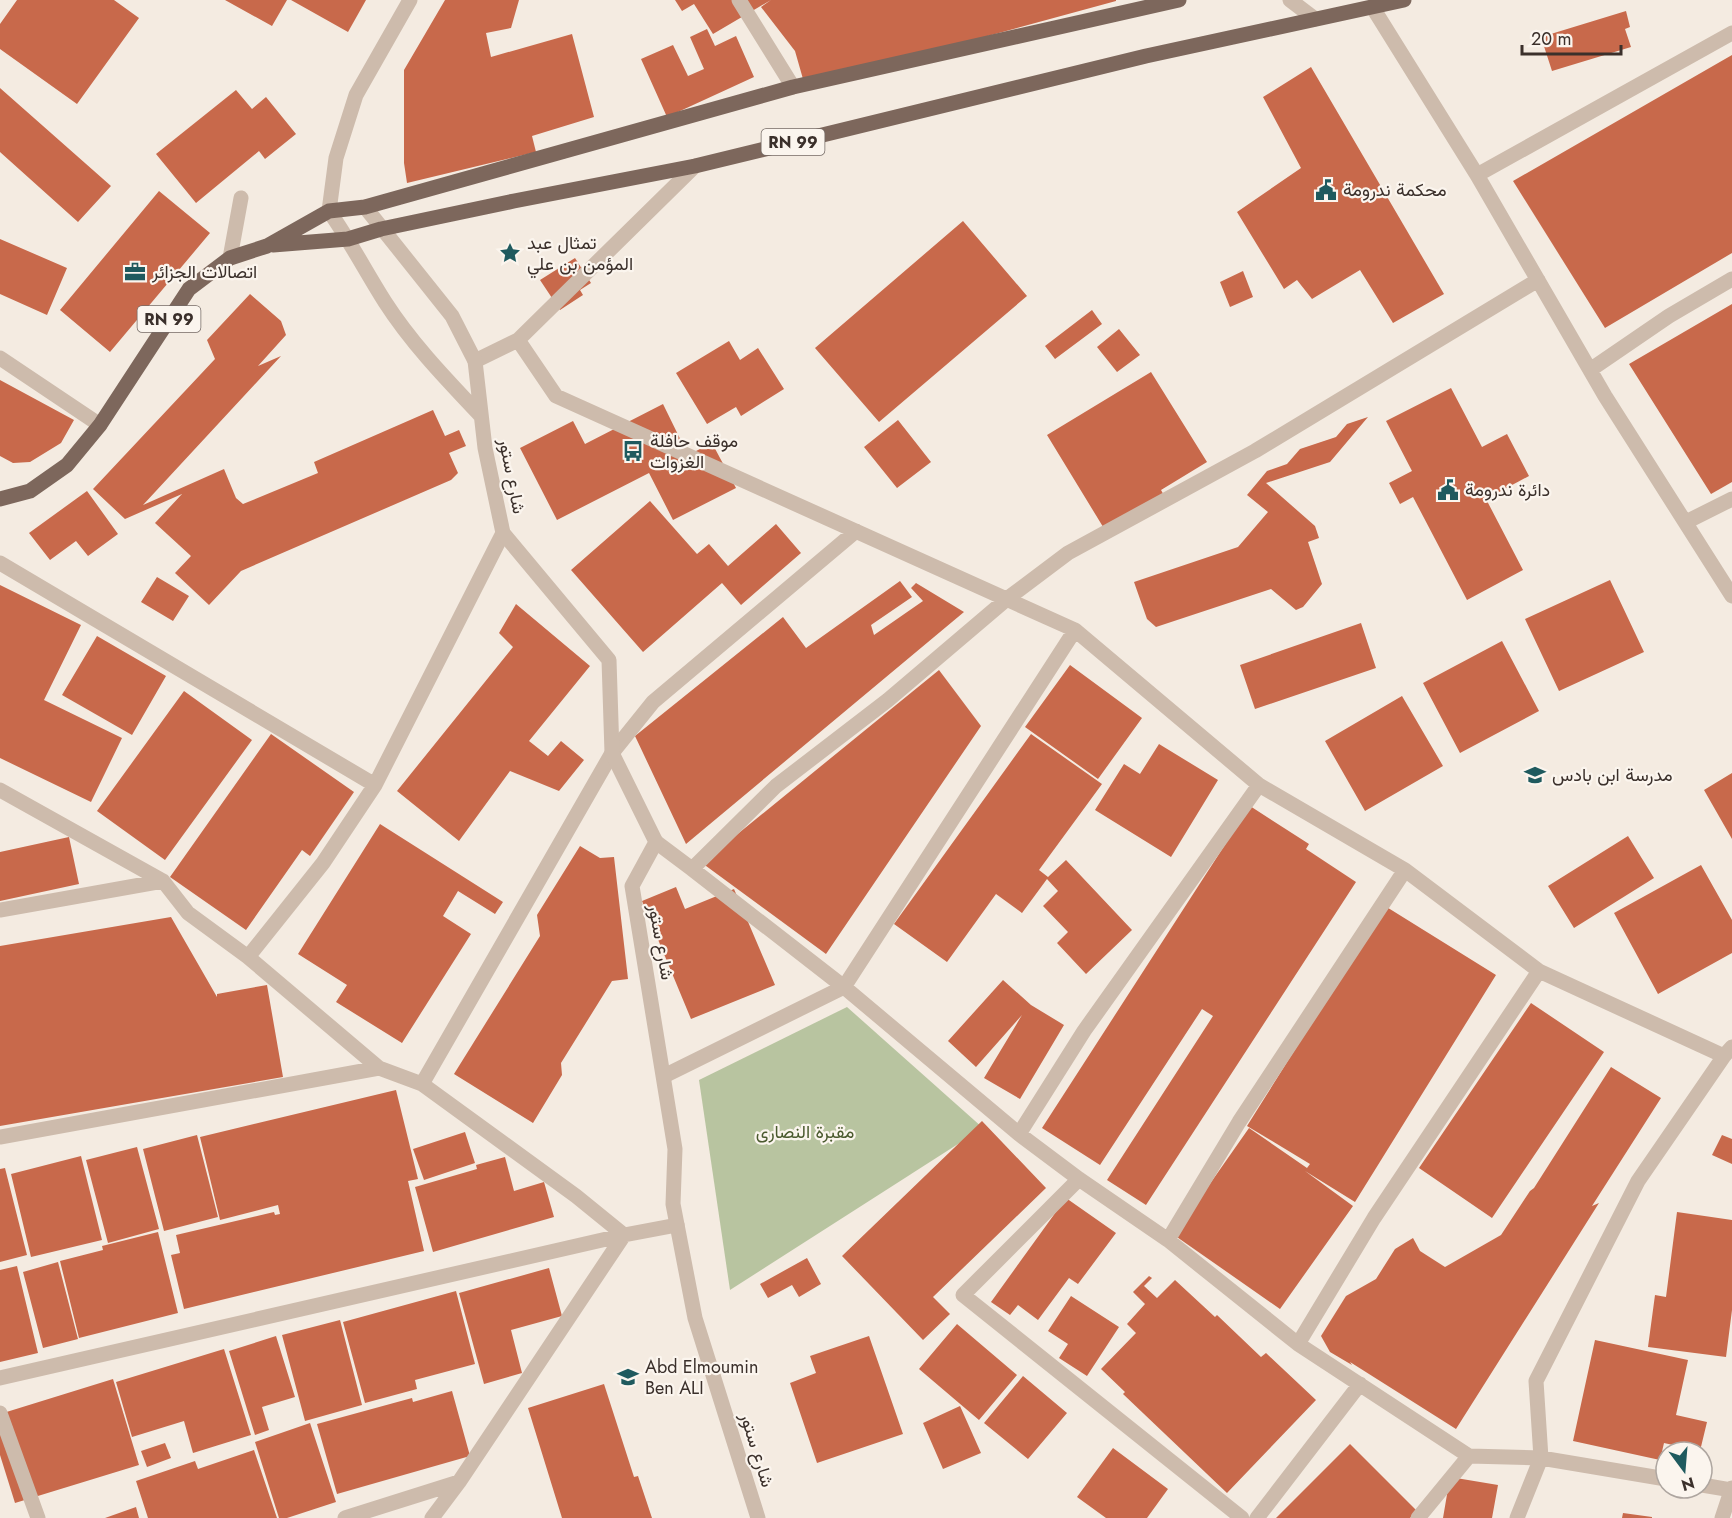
<svg xmlns="http://www.w3.org/2000/svg" width="1732" height="1518" font-family="Jost,Vazirmatn,sans-serif">
  <style>
    .green { fill: #b8c4a0 }
    .building { fill: #c8694b }
    .lines { fill: none; stroke-linecap: round; stroke-linejoin: round }
    .minor { stroke: #cdbbac; stroke-width: 15 }
    .tertiary { stroke: #cdbbac; stroke-width: 15 }
    .primary { stroke: #7d675c; stroke-width: 15 }
    .labels { text-anchor: middle; dominant-baseline: central; stroke-width: 4.5; stroke-linejoin: round; paint-order: stroke }
    .shield { fill: #fbf5ee; stroke: #756b66; stroke-width: 1.5 }
    .shield-label { font-size: 16px; font-weight: bold; fill: #3b302b }
    .poi-label { font-size: 18px; fill: #3b302b; stroke: #fbf5ee; text-anchor: start }
    .street-label { font-size: 18px; fill: #3b302b; stroke: #fbf5ee }
    .park-label { font-size: 18px; fill: #4a5a2e; stroke: #fbf5ee }
  </style>
  <rect width="100%" height="100%" fill="#f4ebe1"/>
  <path class="green" d="M847,1007L983,1128L730,1290L699,1080Z"/>
  <path class="building" d="M17,0H114L139,18L77,104L0,49V24Z
    M225,0H287L272,26Z
    M291,0H366L348,32Z
    M445,0H519L511,28L486,33L491,57L572,34L594,117L532,136L536,152L407,183L404,163V70Z
    M675,0H771L713,34L694,4L682,11Z
    M771,0H1116V1L805,86L795,51L761,7Z
    M1626,11L1630,27L1625,29L1631,47L1552,71L1541,37Z
    M707,29L715,46L736,36L754,77L667,117L641,59L673,45L688,76L704,69L690,37Z
    M1732,55V253L1605,328L1513,181Z
    M1311,67L1444,294L1393,323L1360,270L1312,299L1297,280L1284,289L1237,212L1301,168L1263,97Z
    M0,88L111,186L78,222L0,152Z
    M236,90L252,109L266,97L296,134L265,159L259,151L196,203L156,154Z
    M159,191L210,233L110,352L60,310Z
    M963,221L1027,296L879,422L815,348Z
    M0,239L67,268L47,315L0,294Z
    M575,258L591,283L580,290L583,295L560,310L540,280Z
    M1243,271L1253,297L1230,307L1220,282Z
    M250,294L281,321L286,335L258,366L281,356L143,505L224,469L236,498L243,504L318,473L314,462L433,410L445,436L459,430L466,446L449,453L458,473L451,480L241,571L209,605L175,573L191,556L155,523L182,494L125,519L93,489L215,359L207,340Z
    M1732,304V482L1711,494L1629,364Z
    M1092,310L1102,324L1055,359L1045,346Z
    M1119,329L1140,355L1117,372L1097,347Z
    M729,341L740,360L758,348L784,389L741,416L736,407L707,424L676,373Z
    M1151,372L1207,462L1161,490L1166,499L1108,535L1047,435Z
    M0,380L74,420L61,443L30,462L13,463L0,456Z
    M1451,388L1482,447L1507,434L1529,476L1486,499L1523,570L1467,600L1413,497L1400,504L1389,483L1412,471L1386,421Z
    M663,404L688,455L712,443L736,488L673,520L649,473L557,520L520,448L573,421L585,444Z
    M1368,417L1330,462L1266,483L1315,526L1319,538L1308,542L1322,584L1303,607L1296,610L1271,589L1156,627L1147,619L1134,582L1238,547L1268,512L1247,495L1267,471L1287,464L1300,449L1336,437L1347,424Z
    M898,420L931,462L897,488L864,447Z
    M87,491L118,534L88,556L76,541L50,560L29,533Z
    M650,501L697,554L709,544L728,566L776,524L801,553L741,605L722,583L643,652L571,570Z
    M157,577L189,596L173,621L141,602Z
    M1610,580L1644,652L1559,691L1525,619Z
    M900,581L912,597L871,625L874,635L923,601L911,588L916,583L964,612L686,844L635,736L783,617L806,648Z
    M0,585L81,625L44,700L122,738L91,802L0,758Z
    M516,604L590,666L529,741L548,756L561,741L584,760L559,791L510,771L459,841L397,791L513,647L499,633Z
    M1361,623L1376,668L1255,709L1240,665Z
    M97,636L166,676L132,735L62,695Z
    M1502,641L1539,711L1460,753L1423,683Z
    M1070,665L1142,718L1098,779L1025,727Z
    M939,670L981,726L826,954L702,863Z
    M184,691L252,740L165,860L97,811Z
    M1402,696L1443,766L1365,811L1325,741Z
    M271,734L354,792L310,856L302,850L246,930L170,877Z
    M1031,734L1102,784L1039,870L1048,877L1066,860L1132,930L1086,974L1057,943L1068,932L1043,906L1058,891L1047,879L1022,913L996,894L947,962L894,924Z
    M1159,744L1218,780L1171,857L1095,810L1124,764L1140,774Z
    M1732,773V839L1704,790Z
    M1250,806L1309,844L1306,849L1356,882L1146,1205L1107,1180L1213,1016L1202,1009L1100,1165L1042,1128Z
    M380,824L503,902L495,914L458,891L443,916L471,934L402,1043L336,1002L347,985L298,954Z
    M1628,836L1654,878L1574,928L1548,886Z
    M69,837L79,884L0,901V852Z
    M580,846L600,858L614,857L628,979L612,981L561,1063L562,1075L533,1123L454,1074L540,936L537,915Z
    M1701,865L1732,920V953L1658,994L1614,913Z
    M676,887L685,909L734,889L775,985L691,1019L642,901Z
    M1385,906L1496,975L1355,1202L1305,1171L1353,1206L1280,1309L1174,1235L1249,1128L1307,1168L1310,1164L1247,1126Z
    M171,917L217,997V994L267,985L283,1077L0,1126V946Z
    M1003,980L1031,1005L1064,1025L1020,1099L984,1078L1022,1015L976,1067L948,1041Z
    M1531,1003L1604,1052L1492,1218L1419,1168Z
    M1611,1067L1661,1098L1592,1206L1599,1203L1456,1429L1350,1362L1352,1365L1330,1352L1321,1336L1346,1296L1376,1279L1395,1249L1413,1238L1420,1251L1445,1267L1501,1235L1530,1191L1534,1188Z
    M396,1090L418,1179L408,1181L424,1251L184,1309L171,1255L180,1253L176,1235L274,1212L275,1215L280,1214L278,1205L220,1220L200,1137Z
    M982,1121L1046,1188L933,1297L950,1314L923,1340L842,1256Z
    M465,1132L475,1163L424,1180L413,1149Z
    M197,1135L218,1217L164,1231L143,1149Z
    M1722,1135L1732,1139V1164L1712,1155Z
    M137,1147L159,1229L108,1243L86,1160Z
    M81,1156L102,1240L31,1257L11,1174Z
    M505,1157L514,1191L544,1182L554,1217L433,1252L415,1187L477,1169L476,1165Z
    M5,1168L27,1255L0,1262V1169Z
    M1066,1198L1116,1233L1078,1284L1069,1278L1038,1320L1018,1305L1010,1315L991,1302Z
    M1677,1212L1732,1220V1310L1726,1357L1648,1347L1655,1295L1666,1297Z
    M158,1232L178,1313L79,1338L60,1261L103,1250L102,1246Z
    M807,1258L821,1284L799,1297L792,1285L768,1298L760,1284Z
    M58,1262L78,1339L43,1348L23,1272Z
    M17,1266L38,1353L0,1362V1270Z
    M549,1268L562,1316L511,1330L522,1373L484,1384L459,1293Z
    M1149,1276L1152,1278L1144,1286L1157,1298L1175,1280L1215,1317L1217,1315L1261,1357L1266,1353L1316,1400L1227,1493L1123,1394L1125,1392L1101,1369L1136,1333L1127,1324L1145,1304L1133,1292Z
    M456,1291L475,1364L415,1380L417,1389L365,1403L343,1322Z
    M1071,1296L1119,1327L1087,1376L1059,1358L1068,1344L1048,1331Z
    M340,1320L362,1405L305,1421L282,1335Z
    M957,1324L1017,1375L979,1420L919,1369Z
    M276,1336L295,1397L262,1407L269,1430L255,1435L229,1351Z
    M869,1336L903,1434L817,1463L790,1383L816,1373L810,1356Z
    M1595,1340L1688,1360L1676,1415L1707,1422L1700,1451L1664,1443L1660,1460L1573,1441Z
    M224,1349L251,1435L193,1453L184,1421L132,1437L116,1382Z
    M1023,1376L1067,1413L1028,1459L984,1423Z
    M113,1379L139,1465L15,1503L0,1455V1414Z
    M604,1384L634,1477L638,1476L652,1518H562L528,1408Z
    M452,1391L470,1456L337,1494L317,1424L412,1398L413,1402Z
    M960,1406L981,1453L943,1469L923,1423Z
    M310,1423L336,1502L287,1518H279L255,1442Z
    M165,1443L171,1458L147,1467L141,1451Z
    M1350,1444L1417,1511L1410,1518H1276Z
    M1113,1448L1168,1489L1147,1518H1106L1077,1497Z
    M254,1450L277,1518H148L136,1481L195,1461L198,1469Z
    M1450,1477L1498,1485L1492,1518H1443Z
    M136,1507L139,1518H105Z
    M1623,1513L1652,1517V1518H1622Z"/>
  <g class="lines">
    <path class="minor" d="M739,0L793,87
      M1290,0L1315,19
      M1373,8L1477,175L1605,396L1732,596
      M1477,175L1732,33
      M329,211L336,158L356,95L410,0
      M230,258L241,198
      M518,340L556,396L1075,630L1259,785L1405,870L1539,971L1724,1056
      M0,358L100,425
      M475,361L518,340L695,166
      M1590,370L1669,316L1732,279
      M1686,522L1732,499
      M0,563L375,785
      M0,790L163,881L188,913L248,957L379,1068L422,1084L576,1196L624,1235L459,1482L432,1518
      M656,842L692,869L776,786L888,700L1008,598L1068,553L1255,451L1538,280
      M692,869L844,987L1019,1134L1079,1179L1168,1240L1298,1344L1469,1456
      M0,910L163,881
      M248,957L323,863L375,785L503,533
      M664,1076L844,987L1075,630
      M422,1084L612,753L653,702L856,531
      M1019,1134L1084,1031L1259,785
      M0,1137L379,1068
      M1079,1179L963,1295L1242,1518
      M1168,1240L1239,1122L1405,870
      M1298,1344L1374,1218L1539,971
      M0,1378L624,1235L677,1225
      M0,1413L38,1518
      M1702,1485L1732,1490
      M345,1518L459,1482
      M1257,1518L1360,1384
      M1418,1518L1469,1456L1541,1458L1666,1479
      M1517,1518L1541,1458L1536,1381L1638,1181L1724,1056L1732,1047
      M1722,1518L1732,1488"/>
    <path class="tertiary" d="M365,207L452,316L475,361L485,448L503,533L609,660L612,753L656,842L632,886L675,1149L673,1204L695,1318L758,1518
      M329,211C350,241 366,272 385,302C412,344 447,380 481,416"/>
    <path class="primary" d="M273,245L348,239L381,229L514,201L695,166L1146,56L1404,0
      M0,499L30,491L67,465L100,425L189,289L230,258L267,246L329,211L365,207L793,87L1179,0"/>
  </g>
  <defs>
    <symbol id="civic-bare" viewBox="-9 -9 18 18"><path d="M-.6-6.5H3V-4.5H.6V-3L4-1V1h2V6H-6V1h2V-1L-.6-3ZM-1.2 2.5V6h2.4V2.5Z" fill="#1f5a5e" stroke="#fbf5ee" stroke-width="2.5" paint-order="stroke"/></symbol>
    <symbol id="sight-bare" viewBox="-9 -9 18 18"><path d="M0-6L1.8-2.2L6-1.7L2.9 1.2L3.7 5.4L0 3.3L-3.7 5.4L-2.9 1.2L-6-1.7L-1.8-2.2Z" fill="#1f5a5e" stroke="#fbf5ee" stroke-width="2.5" paint-order="stroke"/></symbol>
    <symbol id="office-bare" viewBox="-9 -9 18 18"><path d="M-6-3h4V-5.5h4V-3h4V5H-6ZM-1-4.5V-3h2v-1.5ZM-6 0V1H6V0Z" fill="#1f5a5e" stroke="#fbf5ee" stroke-width="2.5" paint-order="stroke"/></symbol>
    <symbol id="bus-bare" viewBox="-9 -9 18 18"><path d="M-5-6H5V4H4V6H2V4H-2V6H-4V4H-5ZM-3.5-4V0h7V-4ZM-3.5 1.2v1.5H-2V1.2ZM2 1.2v1.5H3.5V1.2Z" fill="#1f5a5e" stroke="#fbf5ee" stroke-width="2.5" paint-order="stroke"/></symbol>
    <symbol id="school-bare" viewBox="-9 -9 18 18"><path d="M0-5L7-2L0 1L-7-2ZM-4 1L0 2.5L4 1V4Q0 6-4 4Z" fill="#1f5a5e" stroke="#fbf5ee" stroke-width="2.5" paint-order="stroke"/></symbol>
  </defs>
  <g fill-rule="evenodd">
    <use href="#civic-bare" x="1311" y="175" width="30" height="30"/>
    <use href="#sight-bare" x="495" y="238" width="30" height="30"/>
    <use href="#office-bare" x="120" y="257" width="30" height="30"/>
    <use href="#bus-bare" x="618" y="436" width="30" height="30"/>
    <use href="#civic-bare" x="1433" y="475" width="30" height="30"/>
    <use href="#school-bare" x="1520" y="760" width="30" height="30"/>
    <use href="#school-bare" x="613" y="1362" width="30" height="30"/>
  </g>
  <g class="labels">
    <g class="shield">
      <rect x="761.5" y="129" width="63" height="26" rx="4.5"/>
      <rect x="137.5" y="306" width="63" height="26" rx="4.5"/>
    </g>
    <g class="shield-label">
      <text x="793" y="142">RN 99</text>
      <text x="169" y="319">RN 99</text>
    </g>
    <g class="poi-label">
      <text x="1343" y="190">محكمة ندرومة</text>
      <text x="527" y="243">تمثال عبد<tspan x="527" dy="21">المؤمن بن علي</tspan></text>
      <text x="152" y="272">اتصالات الجزائر</text>
      <text x="650" y="441">موقف حافلة<tspan x="650" dy="21">الغزوات</tspan></text>
      <text x="1465" y="490">دائرة ندرومة</text>
      <text x="1552" y="775">مدرسة ابن بادس</text>
      <text x="645" y="1367">Abd Elmoumin<tspan x="645" dy="21">Ben ALI</tspan></text>
    </g>
    <g class="street-label">
      <text transform="translate(512 476) rotate(79)">شارع ستور</text>
      <text transform="translate(661 942) rotate(80)">شارع ستور</text>
      <text transform="translate(757 1450) rotate(73)">شارع ستور</text>
    </g>
    <g class="park-label">
      <text x="805" y="1132">مقبرة النصارى</text>
    </g>
  </g>
  <g transform="translate(1684 1470) rotate(164)"><circle r="28" fill="#fbf5ee" stroke="#aea6a0" stroke-width="1.5"/>
  <path d="M0-4.5L10 22L0 15L-10 22Z" fill="#1f5a5e"/>
  <text y="-9" font-size="16" font-weight="bold" text-anchor="middle" fill="#3b302b">N</text>
  </g>
  <path d="M1522 45v9h99v-9" fill="none" stroke="#3b302b" stroke-width="3"/>
  <text x="1531" y="45" font-size="18" fill="#3b302b" stroke="#fbf5ee" stroke-width="4.5" paint-order="stroke">20 m</text>
</svg>
